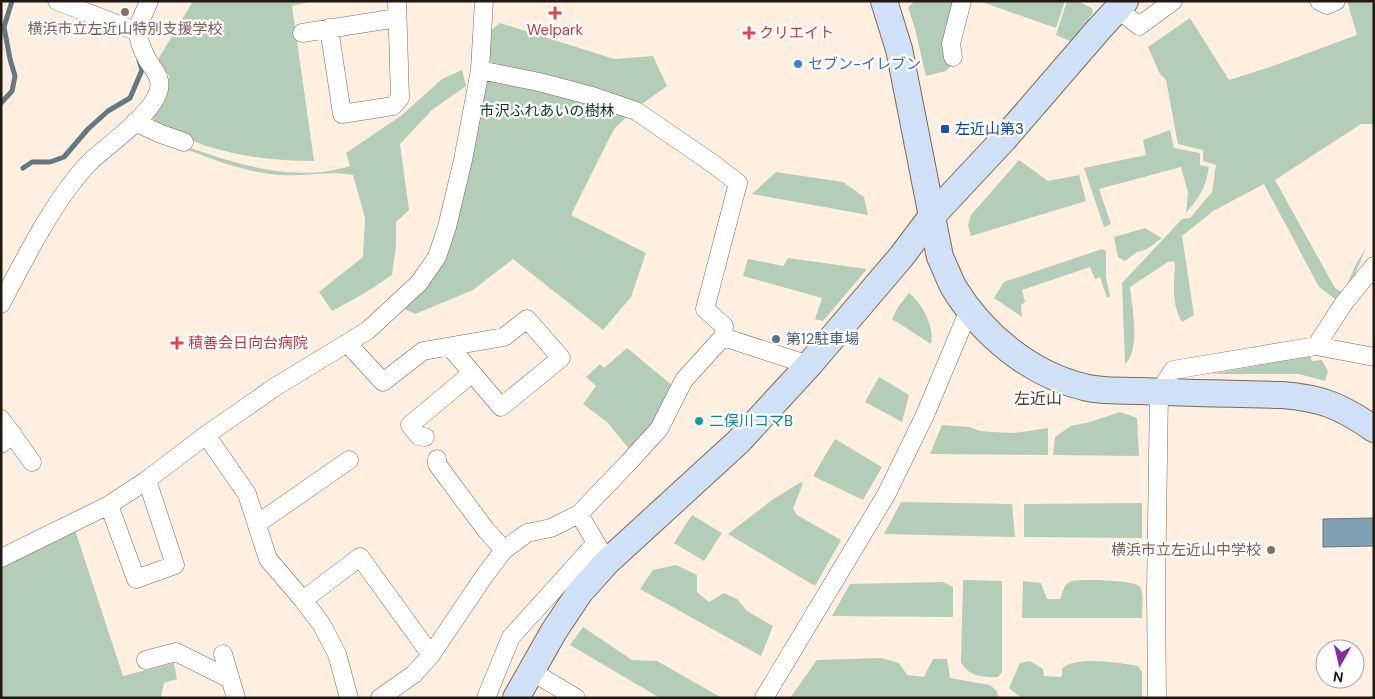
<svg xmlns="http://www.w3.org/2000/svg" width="1375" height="699" font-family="'DM Sans','Noto Sans JP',sans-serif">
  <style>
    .green { fill: #b3cdb8 }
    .water { fill: #80a1b2; stroke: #647882 }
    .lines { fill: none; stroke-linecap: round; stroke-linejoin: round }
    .stream { stroke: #647882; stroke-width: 5 }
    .street-casing { stroke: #7c6853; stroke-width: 19 }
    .secondary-casing { stroke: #7c6853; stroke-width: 28 }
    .street { stroke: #fff; stroke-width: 18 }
    .secondary { stroke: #d0e1f7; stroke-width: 26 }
    .education-dot { fill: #8d6e63; stroke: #fff; stroke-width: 2 }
    .health-dot { fill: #e0444e; stroke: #fff; stroke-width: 2 }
    .shop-dot { fill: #3f7fe0; stroke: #fff; stroke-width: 2 }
    .transit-dot { fill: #1a4fb4; stroke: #fff; stroke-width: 2 }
    .service-dot { fill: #5c6f8a; stroke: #fff; stroke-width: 2 }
    .culture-dot { fill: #0f9aa8; stroke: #fff; stroke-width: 2 }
    .labels { text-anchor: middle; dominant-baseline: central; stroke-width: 4.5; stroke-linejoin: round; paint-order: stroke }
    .education-label { font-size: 15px; fill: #785e54; stroke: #fff }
    .health-label { font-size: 15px; fill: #be3a42; stroke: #fff; text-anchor: start }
    .shop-label { font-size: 15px; fill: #366cbe; stroke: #fff; text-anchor: start }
    .park-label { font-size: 15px; fill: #083819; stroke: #fff }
    .transit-label { font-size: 15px; fill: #164399; stroke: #fff; text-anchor: start }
    .service-label { font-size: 15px; fill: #4e5e75; stroke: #fff; text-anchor: start }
    .culture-label { font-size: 15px; fill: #0d838f; stroke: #fff; text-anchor: start }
    .neighbourhood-label { font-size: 16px; fill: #4c3a26; stroke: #fff }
  </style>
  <rect width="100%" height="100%" fill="#feefe1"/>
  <path class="green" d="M193,1H314L292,6L314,161C278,161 241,157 206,146C188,139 170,131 152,124L150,118L166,92L169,76L157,61Z
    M915,1H959L950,32V67L946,71L926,76L915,29L908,7Z
    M979,1H1065L1056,28Z
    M1067,1H1077L1092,8L1093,13L1072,41H1070L1056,35Z
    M1347,1H1374V124H1361L1275,180L1335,288L1342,292L1345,289L1356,264L1366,248L1349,289L1339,302L1319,287L1264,184L1213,211L1182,236L1194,315L1182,322C1171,302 1174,286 1175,264L1173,261L1168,262L1130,287C1132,306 1141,350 1125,364L1122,283L1182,219L1190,218L1212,192L1216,165L1203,161V150L1178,144L1166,80L1160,74L1148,47L1190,18L1229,80L1270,67L1357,35Z
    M500,23L614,59L653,56L667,86L635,109L614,129L571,215L646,253L631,297L603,330L513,259L473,290L415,314L403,308L435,273L486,34Z
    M462,70L466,86L432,110L400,144L409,210L396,222V246L392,275L365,293L332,311L319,292L363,257L365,218L353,175C331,170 303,177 280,175C248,173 217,161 188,150V147C239,165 296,183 350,166L346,153L402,115L442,79Z
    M1170,130L1174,148L1200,153V165L1209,167C1205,190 1200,196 1186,213L1188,193L1181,167L1099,189L1111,224L1104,227L1084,168L1146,155L1143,140Z
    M1019,160L1048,181L1079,175L1086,201L971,236L968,225L971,215Z
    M776,172L843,182L864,197L868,215L752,194Z
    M1145,228L1162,238L1147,249L1137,252L1125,261L1118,257L1114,237Z
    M1102,249L1106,251V277L1110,296L1107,298L1100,277L1095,279L1090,267L1022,290L1025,302L1021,305L1022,317L994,298L1004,282Z
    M788,258L867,269L823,321L815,319L822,298L743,276L748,259L783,266Z
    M909,293C922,303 935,327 931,344L892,319L898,307Z
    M627,348L673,386L655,427L633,454L607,422L583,404L596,386L586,377L600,364L604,368Z
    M1310,356L1312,361L1322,360L1328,371L1325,381L1299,374H1211Z
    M879,377L909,395L902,422L865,402Z
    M1120,412L1137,418L1139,456L1053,455L1055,437L1071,426L1090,422Z
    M942,425L970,427L980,431L992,432L1014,433L1048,428V455L930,454Z
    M835,439L882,467L863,500L813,476Z
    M801,482L803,483L793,509L797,515L841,540L815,586L728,534L772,500Z
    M901,502L1012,504L1015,537L884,534Z
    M1142,503V538L1024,537V504Z
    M692,515L722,533L704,561L674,543Z
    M74,527L123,676L174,663L177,679L164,683L161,698H1V561Z
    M676,565L697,575V592L709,602L724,593L737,599L747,611L773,626L761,656L640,589L653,570Z
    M963,580L1002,581V672L998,677C985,678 967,676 961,662Z
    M1023,581L1041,583L1047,599H1060C1063,592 1063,584 1072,581C1082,579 1135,580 1140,587C1144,592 1142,611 1142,618H1022Z
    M943,582L953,587V617L832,616L850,584Z
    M583,627L632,660L657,661L722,698H660L570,645Z
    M881,658L899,663L907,675L924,677L933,659H947L950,678L990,685L997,691L998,697L790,698L817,660Z
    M1030,661L1043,669L1044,676L1061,677L1062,674V669C1074,655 1121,663 1138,666L1142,672V698H1022L1009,688L1020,663Z"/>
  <path class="water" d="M1374,518V546L1323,547V519Z"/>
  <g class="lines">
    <path class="stream" d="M1,103L12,91L15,76L10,59L4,27L12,1
      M23,168L32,162H50L64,157L88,129L108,111L130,98L142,70L139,60"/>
    <defs>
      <path id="street" d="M57,1L138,32
        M1319,1L1327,5L1336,1
        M1118,9L1139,26L1173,1
        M329,28L342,114L393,106L400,98L397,1
        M302,33L397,18
        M953,57L951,44L962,1
        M480,70L539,82L592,96L636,111L712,163L738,183L705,309L724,326L723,337
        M135,122L161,134L184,142
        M1,304C24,260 55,198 89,163C107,145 154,114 159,89C162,75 150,67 145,55C142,49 139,40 138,33C137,24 146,10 149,1
        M347,343L383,382L423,351L504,337L527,319L561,358L501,407L450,347
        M1316,346L1344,303L1374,266
        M1,419L32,462
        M206,435L247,494L268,559L303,600L322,625L337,654L349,698
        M425,437L419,436L410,425L471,374
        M1,444L13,434
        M437,459V464L486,530L504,550
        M109,505L136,579L175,565L147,480
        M579,514L602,553
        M257,524L349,460
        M1,558L109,505L147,480L206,435L275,387L367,331L419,283L437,257L447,227L463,160L480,70L484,1
        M303,600L360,557L431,655
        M223,654L236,698
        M146,660L176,652L230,679
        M531,671L576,698
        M380,698L414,674L431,655L485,575L504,550L527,533L551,528L579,514L628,463L659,429L684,380L723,337L809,365
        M486,698L511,637L596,543
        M764,698L886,495L925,415L969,310
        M1157,698L1156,592L1159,392L1173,370L1316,346L1374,357"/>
      <path id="secondary" d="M884,1L899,49L940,257C945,267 949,279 954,288C983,335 1030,374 1084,387C1102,392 1123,390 1141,391C1188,393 1235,394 1282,395C1321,398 1341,406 1374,429
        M516,698L554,631L580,592L607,562L738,442L809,365L901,257L932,216L1004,139L1099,29L1125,1"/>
    </defs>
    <use href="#street" class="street-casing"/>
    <use href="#secondary" class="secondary-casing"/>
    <use href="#street" class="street"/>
    <use href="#secondary" class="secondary"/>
  </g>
  <g class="education-dot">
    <circle cx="125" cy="12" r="5"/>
    <circle cx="1271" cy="550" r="5"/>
  </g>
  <g class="health-dot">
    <path d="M552.5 5.5h5v5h5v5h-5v5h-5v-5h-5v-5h5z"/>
    <path d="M746.5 25.5h5v5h5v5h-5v5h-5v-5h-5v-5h5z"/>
    <path d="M174.5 335.5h5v5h5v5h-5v5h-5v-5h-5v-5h5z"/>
  </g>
  <circle class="shop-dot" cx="798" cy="64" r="5"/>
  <rect class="transit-dot" x="940" y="124" width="10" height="10" rx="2.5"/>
  <circle class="service-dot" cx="776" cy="339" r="5"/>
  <circle class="culture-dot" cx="699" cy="421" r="5"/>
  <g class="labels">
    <g class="education-label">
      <text x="125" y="29">横浜市立左近山特別支援学校</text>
      <text x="1261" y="550" text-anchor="end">横浜市立左近山中学校</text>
    </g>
    <g class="health-label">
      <text x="555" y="30" text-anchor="middle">Welpark</text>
      <text x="759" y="33">クリエイト</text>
      <text x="188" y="343">積善会日向台病院</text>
    </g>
    <g class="shop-label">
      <text x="808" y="64">セブン-イレブン</text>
    </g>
    <g class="park-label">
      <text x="547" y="111">市沢ふれあいの樹林</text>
    </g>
    <g class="transit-label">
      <text x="955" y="129">左近山第3</text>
    </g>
    <g class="service-label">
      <text x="786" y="339">第12駐車場</text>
    </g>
    <g class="culture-label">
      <text x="709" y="421">二俣川コマB</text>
    </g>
    <g class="neighbourhood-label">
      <text x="1038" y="398">左近山</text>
    </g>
  </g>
  <rect width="1375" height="699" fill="none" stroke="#211911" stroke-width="5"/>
  <g transform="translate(1340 664) rotate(188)"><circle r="24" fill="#ffffff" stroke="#a6a3a0"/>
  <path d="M0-4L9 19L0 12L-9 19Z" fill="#812f9f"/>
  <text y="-8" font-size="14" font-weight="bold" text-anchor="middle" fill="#211911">N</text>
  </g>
</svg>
